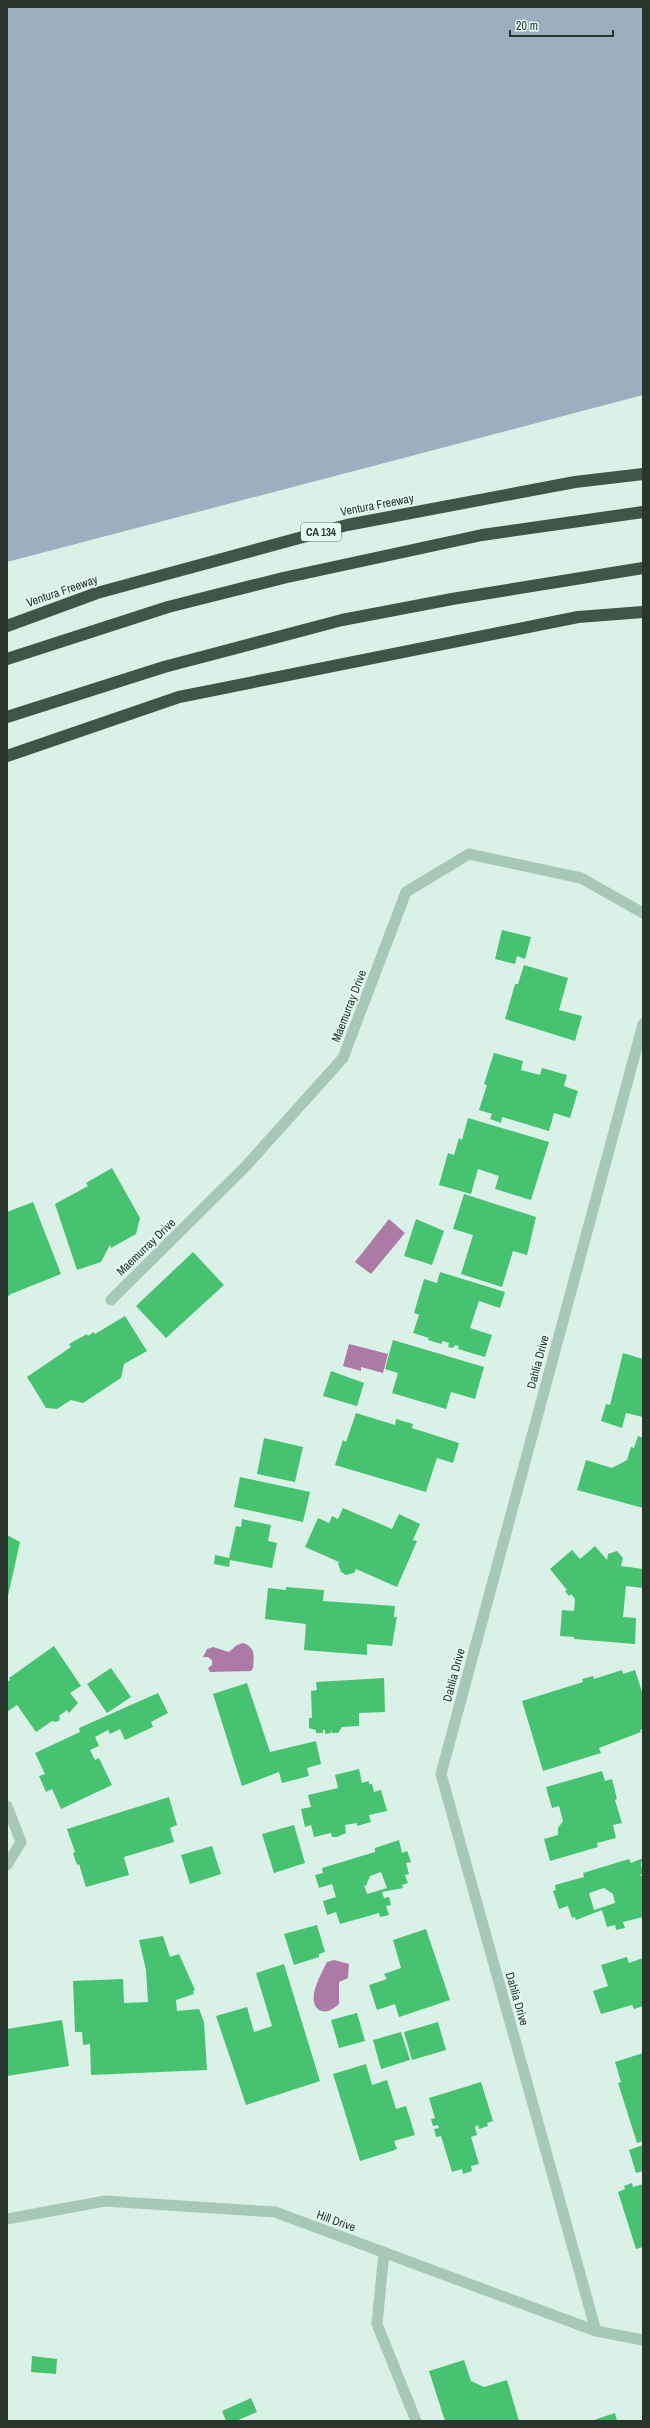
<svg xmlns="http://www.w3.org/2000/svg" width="650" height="2428" font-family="'Archivo Narrow',sans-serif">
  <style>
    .green { fill: #9bafbf }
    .water { fill: #ad7aa5 }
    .building { fill: #47c271; fill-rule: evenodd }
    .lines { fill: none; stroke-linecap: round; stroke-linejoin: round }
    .service { stroke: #a7c8b9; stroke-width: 11 }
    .minor { stroke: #a7c8b9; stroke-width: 11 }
    .motorway { stroke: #3e5548; stroke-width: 12 }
    .labels { text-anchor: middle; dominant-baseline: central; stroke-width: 3.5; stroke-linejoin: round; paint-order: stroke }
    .shield { fill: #e6f8f2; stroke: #607068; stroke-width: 1 }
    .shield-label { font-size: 11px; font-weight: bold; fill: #27352d }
    .street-label { font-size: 12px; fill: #27352d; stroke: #e6f8f2 }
  </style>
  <rect width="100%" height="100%" fill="#daf1e8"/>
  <path class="green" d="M7,7H643V395L7,562Z"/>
  <path class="water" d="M389,1219L405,1233L371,1274L355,1262Z
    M349,1344L388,1354L383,1373L361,1367V1371L343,1366Z
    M243,1643C256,1647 254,1657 253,1668L251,1671L210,1672L208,1668L212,1665V1660L208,1657H203L207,1649L213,1647L229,1652L237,1645Z
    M334,1960L349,1964L348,1978L339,1982V2004C333,2009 327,2014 319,2010C305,2000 322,1973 327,1962Z"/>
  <path class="building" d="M502,930L531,937L525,959L517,956L515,964L495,959Z
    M524,965L568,978L559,1010L582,1016L575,1041L505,1019L515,984H518Z
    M494,1053L523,1061L521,1070L540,1075L542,1068L567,1075L564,1086L578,1091L570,1118L554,1113L549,1131L502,1117L501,1123L490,1119L492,1114L479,1110L487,1085L484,1084Z
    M468,1118L549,1142L531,1200L495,1189L499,1176L478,1169L471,1194L439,1185L448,1153L454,1155L459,1138L462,1140Z
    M112,1168L140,1218L136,1234L111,1248L110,1245L101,1262L77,1270L55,1204L88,1186L86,1183Z
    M464,1194L536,1217L527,1255L513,1251L502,1287L461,1274L473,1235L453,1229Z
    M33,1202L61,1274L11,1294L7,1297V1212Z
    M416,1219L444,1231L432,1265L404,1256Z
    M193,1252L224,1285L166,1338L136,1306Z
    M440,1272L505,1292L500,1308L479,1301L470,1328L492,1335L485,1357L458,1349L459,1346L455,1345L453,1348L448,1347L449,1343L443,1341L441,1344L428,1340L429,1338L413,1333L419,1315L414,1313L424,1279L437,1283Z
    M125,1316L147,1351L124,1364L121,1378L83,1403L71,1400L57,1409L46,1408L27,1377L71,1347L69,1344L87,1334L88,1336L94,1332L95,1334Z
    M393,1340L484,1367L475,1399L451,1392L446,1409L392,1393L398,1373L385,1369Z
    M623,1353L643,1359V1417L626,1413L622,1428L601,1421L606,1404L610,1405Z
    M331,1371L364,1383L357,1406L323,1396Z
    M356,1413L395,1425L396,1419L413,1424L412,1428L459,1443L453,1463L437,1458L426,1492L335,1465L343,1440L346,1442Z
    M638,1436L643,1438V1508L577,1490L586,1460L612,1468L627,1460L631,1447L634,1448Z
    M264,1438L303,1447L295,1482L257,1474Z
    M240,1477L310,1492L303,1522L234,1507Z
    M343,1508L392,1529L399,1514L420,1524L413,1540L417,1541L397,1587L356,1569L354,1573L346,1575L341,1572L338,1564L339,1562L305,1547L318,1518L329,1523L332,1516L338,1519Z
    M242,1519L271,1525L268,1541L277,1543L272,1568L230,1560L229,1567L214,1564L215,1555L229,1558L236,1526L241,1527Z
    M7,1535L20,1542L8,1596H7Z
    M595,1546L607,1560L608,1554L617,1551L623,1558L621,1566L643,1569V1588L626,1586L623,1617L636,1618L635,1644L574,1639V1637L560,1636L562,1610L574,1611L575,1599L571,1594L569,1596L565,1591L567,1590L550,1569L572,1550L580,1559Z
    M286,1587L324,1590L323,1601L395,1606L394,1617H397L392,1646L367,1644V1655L304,1650L306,1624L265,1619L268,1588L286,1590Z
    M54,1646L81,1686L70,1693L78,1703L69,1713L67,1710L59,1716L60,1720L56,1722L52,1721L36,1732L17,1705L7,1712V1682L10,1680L9,1678Z
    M111,1668L131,1697L107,1713L87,1684Z
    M622,1670L623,1674L635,1670L643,1695V1729L640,1730L641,1732L599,1748L601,1753L543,1771L522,1701L583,1682L582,1679L593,1676L594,1679Z
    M384,1678L385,1712L359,1713V1726L342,1727L338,1733H332V1730L331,1733L325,1734V1730H323V1733H316V1730L309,1728V1718H312L311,1691L317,1690L316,1682Z
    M247,1683L270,1752L316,1741L321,1764L307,1768L309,1776L282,1783L279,1772L242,1786L213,1694Z
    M158,1693L168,1713L151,1722L153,1727L125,1740L120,1729L110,1734L108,1730L95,1737L99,1746L90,1750L95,1760L99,1758L112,1785L61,1809L52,1789L46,1792L39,1776L45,1774L35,1753L80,1732L79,1728Z
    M359,1769L362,1783L369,1781V1784H372L374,1792L381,1790L387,1811L369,1815L371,1822L357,1826V1823L345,1825L346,1833L337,1837H332L331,1833L314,1837L311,1825L305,1827L301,1809L311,1807L308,1795L338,1788L335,1775Z
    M602,1771L605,1781L612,1779L617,1799L615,1800L622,1823L613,1825L616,1838L597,1843L598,1847L550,1861L544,1839L558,1835V1828L563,1821L559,1806L552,1808L546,1787Z
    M169,1797L177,1825L170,1828L174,1842L124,1857L129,1875L86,1887L79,1864L77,1865L73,1853L75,1852L67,1829Z
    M294,1825L305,1863L274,1873L262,1834Z
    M399,1840L402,1853L407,1851L411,1862L406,1863L409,1874L405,1875L408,1883L402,1885L403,1888L382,1892L384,1898L389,1897L391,1905L386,1906L389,1915L380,1917L379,1913L340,1924L336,1912L327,1915L323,1901L336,1897L332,1884L319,1888L315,1875L323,1873L322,1868L375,1852V1848ZM381,1872L387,1888L367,1894L364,1885L366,1886L370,1876Z
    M212,1846L221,1874L190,1884L181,1855Z
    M643,1858L641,1864L643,1874L640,1875L643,1877V1917L623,1922L625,1928L616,1930L615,1925L607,1927L602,1910L576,1920L575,1917L572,1918L568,1906L559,1909L553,1891L556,1890L555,1885L584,1877L583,1873L629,1859L631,1863ZM604,1888L613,1894L615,1903L594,1910L589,1893Z
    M317,1925L325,1952L319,1954V1957L294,1965L284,1934Z
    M426,1929L450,2000L399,2017L395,2004L377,2010L369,1985L387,1979L384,1974L401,1968L393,1940Z
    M163,1936L170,1957L179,1954L195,1990L193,1991L194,1994L176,2000L177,2011L199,2009L204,2022L207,2070L91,2075L90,2044L83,2045L82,2032H75L73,1981L123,1979L124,2003L148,2002L146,1970L139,1940Z
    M627,1957L629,1963L643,1958V2006L634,2009L632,2005L601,2014L593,1991L608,1986L601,1965Z
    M284,1964L320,2081L246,2105L216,2016L247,2007L254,2032L272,2026L256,1973Z
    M357,2013L365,2041L339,2048L331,2020Z
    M62,2020L69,2066L7,2076V2029Z
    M438,2022L446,2050L412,2060L404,2032Z
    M401,2032L410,2060L381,2069L373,2040Z
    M643,2053V2141L637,2143L618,2083L621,2082L615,2062Z
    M366,2064L372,2085L387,2080L396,2109L406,2106L415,2135L394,2141L397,2149L392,2151L360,2161L333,2074Z
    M481,2082L493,2121L487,2123L488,2126L479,2129L478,2125L475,2127L477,2135L471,2137L479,2164L471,2166L472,2171L463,2174L462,2169L452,2172L441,2136L436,2137L434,2129L439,2128L438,2125L433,2126L431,2119L435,2118L429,2098Z
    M643,2145V2171L636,2173L629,2150Z
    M632,2183L633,2187L643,2184V2247L636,2249L618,2192L625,2189L624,2186Z
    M32,2356L57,2359L56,2374L31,2372Z
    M464,2360L471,2381L484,2387L507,2380L519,2421H445L429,2371Z
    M251,2398L257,2412L236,2421H226L222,2411Z
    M615,2413L617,2421H591Z"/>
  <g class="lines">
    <path class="service" d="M384,2252L377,2324L416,2421"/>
    <path class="minor" d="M111,1300L246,1166L343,1058L406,892L469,854L581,878L643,913
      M7,1806L21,1842L7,1865
      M7,2219L105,2201L275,2212L596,2331L643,2340
      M596,2331L441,1774L643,1024"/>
    <path class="motorway" d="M7,626L97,593L347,525L575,482L643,474
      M7,659L168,607L283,578L482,535L643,512
      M7,717L164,667L342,620L452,599L643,568
      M7,756L179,697L578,617L643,612"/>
  </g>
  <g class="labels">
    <rect class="shield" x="301" y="523" width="40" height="18" rx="3"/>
    <g class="shield-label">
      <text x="321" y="532">CA 134</text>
    </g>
    <g class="street-label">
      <text transform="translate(377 505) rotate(-11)">Ventura Freeway</text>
      <text transform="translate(62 591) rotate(-19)">Ventura Freeway</text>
      <text transform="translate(349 1006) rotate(-69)">Maemurray Drive</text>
      <text transform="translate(146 1247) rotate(-44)">Maemurray Drive</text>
      <text transform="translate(538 1362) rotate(-75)">Dahlia Drive</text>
      <text transform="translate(454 1675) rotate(-75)">Dahlia Drive</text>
      <text transform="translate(517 1999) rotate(74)">Dahlia Drive</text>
      <text transform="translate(336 2221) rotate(20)">Hill Drive</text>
    </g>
  </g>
  <rect width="650" height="2428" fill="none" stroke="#27352d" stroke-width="16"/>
  <path d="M510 30v6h103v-6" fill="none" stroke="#27352d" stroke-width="2"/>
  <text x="516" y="30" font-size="12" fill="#27352d" stroke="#e6f8f2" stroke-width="3" paint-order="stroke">20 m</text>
</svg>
